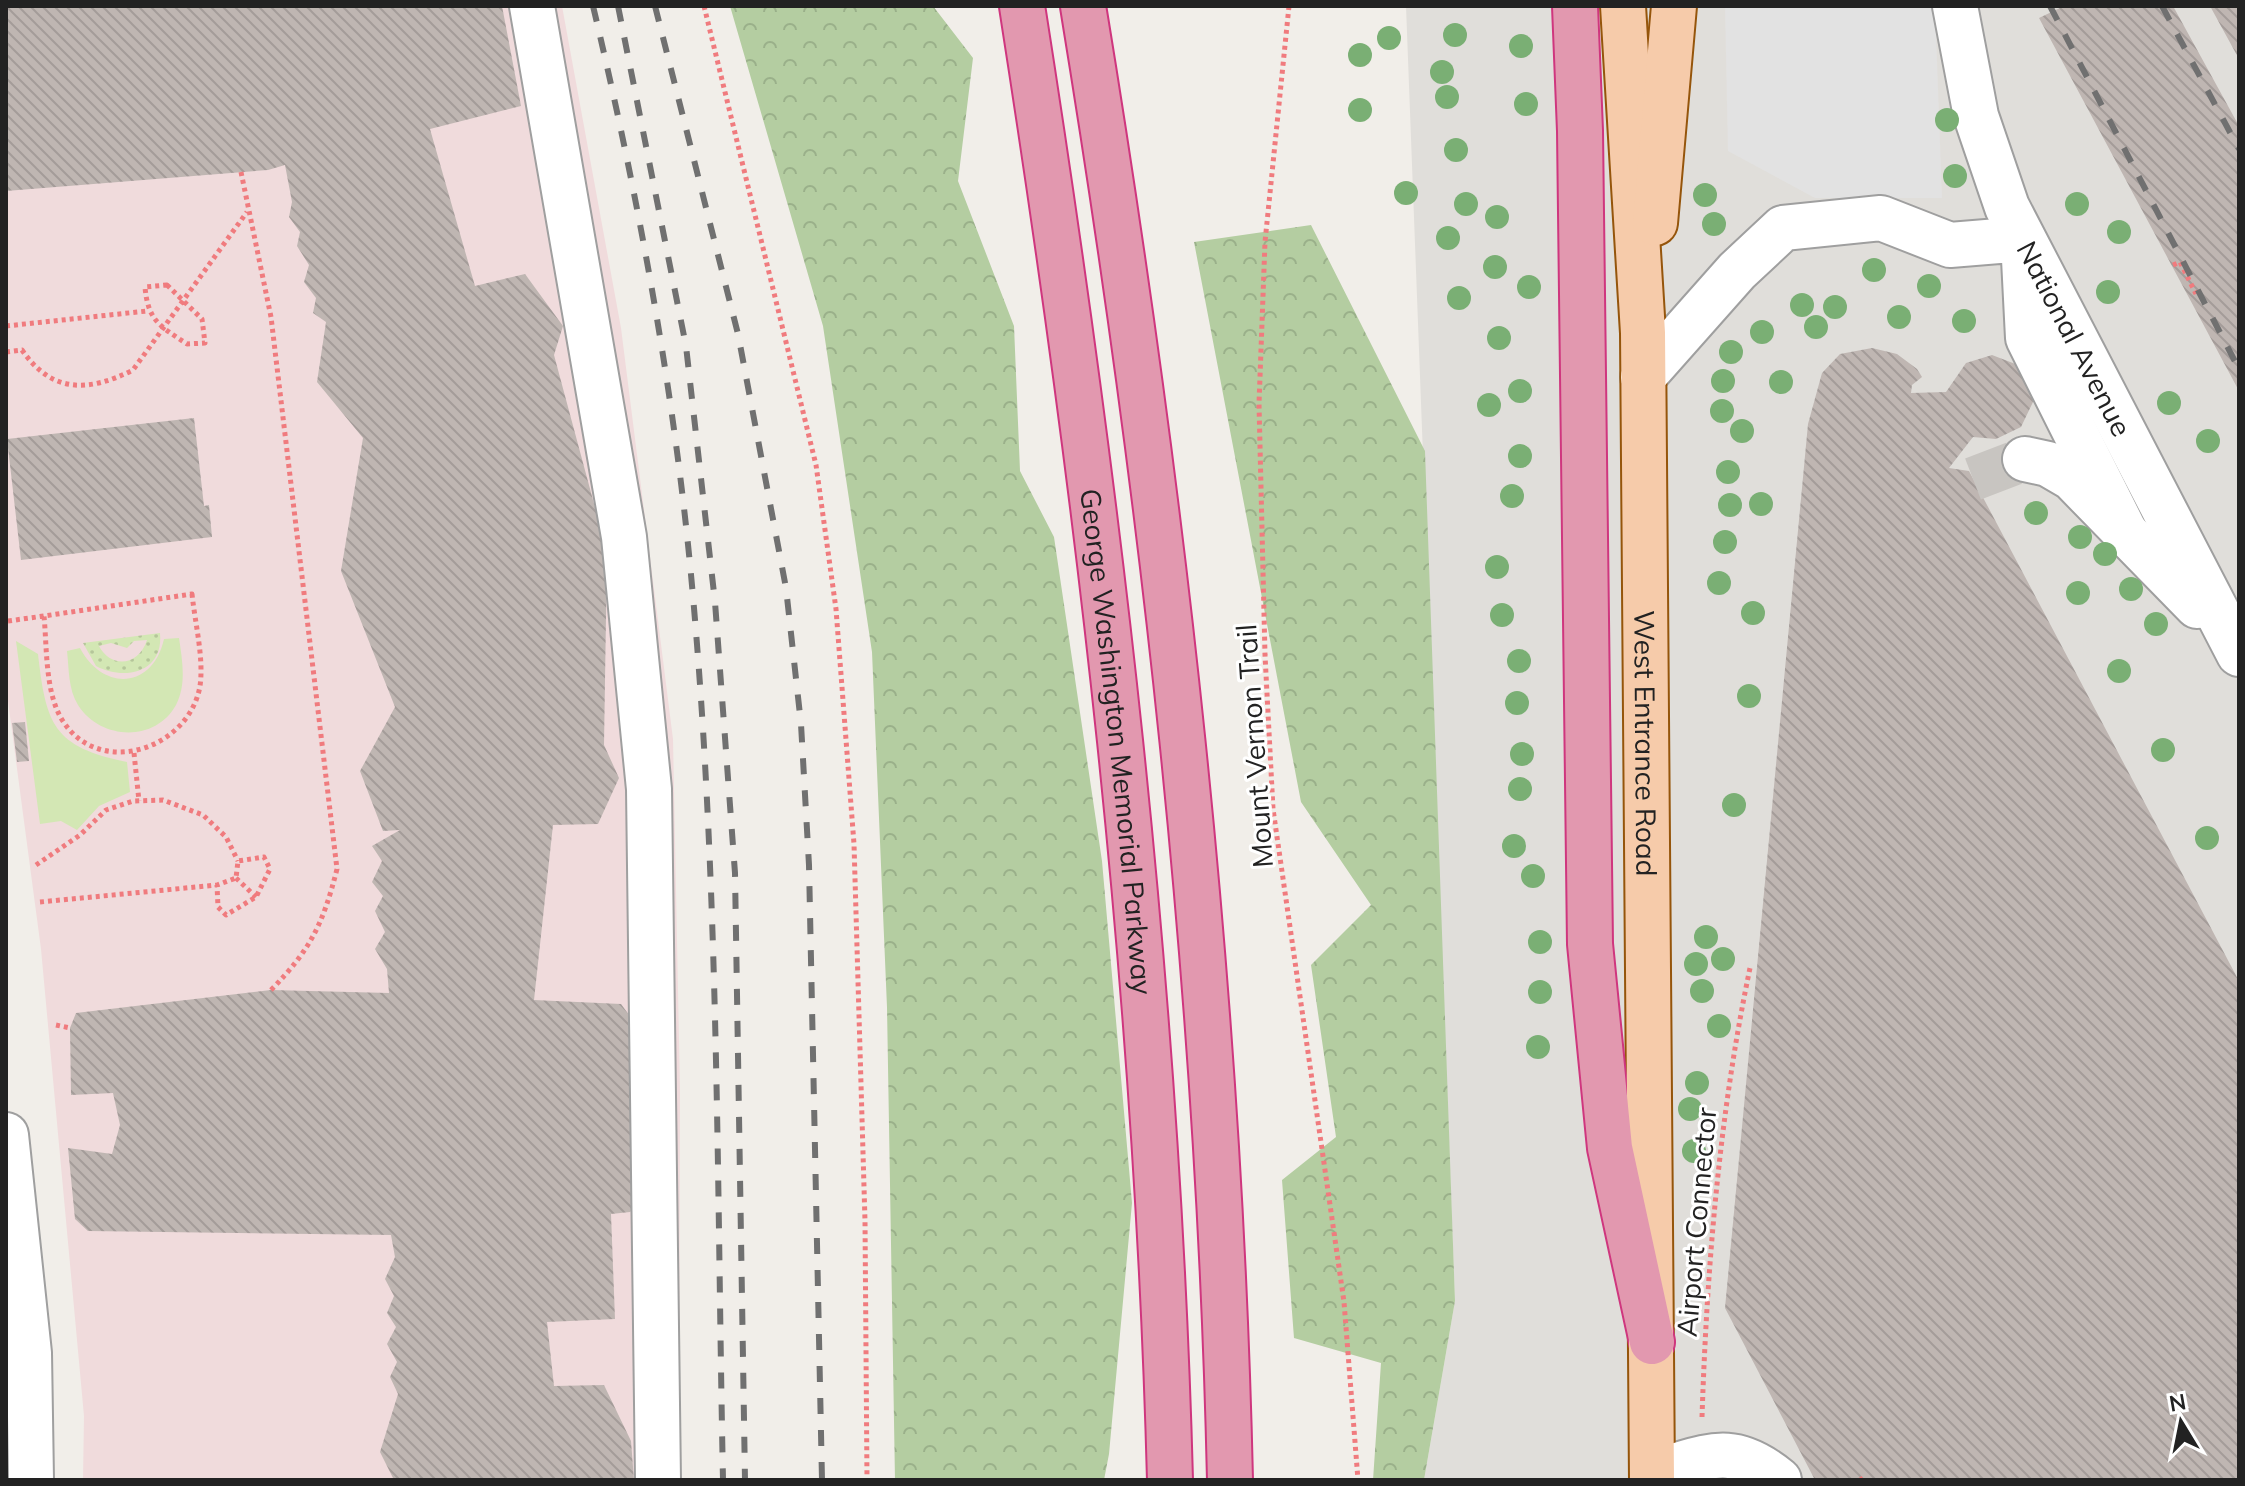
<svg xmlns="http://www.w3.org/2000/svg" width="2245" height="1486" font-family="Mulish,sans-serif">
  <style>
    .commercial { fill: #f0dbdc }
    .airport { fill: #e0deda }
    .grass { fill: #d3e7b4 }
    .forest { fill: url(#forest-crowns) }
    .garden { fill: url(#garden-dots); fill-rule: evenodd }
    .parking { fill: #e2e2e2 }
    .building { fill: url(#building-back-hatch) }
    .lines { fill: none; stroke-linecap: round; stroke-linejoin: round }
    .minor-tunnel { stroke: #c8c5c1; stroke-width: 44; stroke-dasharray: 44 22; stroke-linecap: butt }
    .minor-casing { stroke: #9f9f9f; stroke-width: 48 }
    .major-casing { stroke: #95550b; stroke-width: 48 }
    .highway-casing { stroke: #cf367e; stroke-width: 48 }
    .path { stroke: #f07b7e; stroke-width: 5; stroke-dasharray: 4 4; stroke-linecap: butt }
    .minor { stroke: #fff; stroke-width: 44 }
    .major { stroke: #f6cbaa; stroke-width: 44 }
    .highway { stroke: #e298af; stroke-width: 44 }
    .rail { stroke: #707070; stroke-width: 6; stroke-dasharray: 16 16; stroke-linecap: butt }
    .tree { fill: #7aaf74 }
    .labels { text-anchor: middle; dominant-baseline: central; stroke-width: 6; stroke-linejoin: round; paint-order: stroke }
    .street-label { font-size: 28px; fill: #222; stroke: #fff }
  </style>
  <defs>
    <pattern id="forest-crowns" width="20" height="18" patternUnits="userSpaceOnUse" patternTransform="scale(2)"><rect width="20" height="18" fill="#b4cda1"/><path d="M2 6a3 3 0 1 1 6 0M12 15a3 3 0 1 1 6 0" fill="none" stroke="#9ab08a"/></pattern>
    <pattern id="garden-dots" width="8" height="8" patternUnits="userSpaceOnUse" patternTransform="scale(2)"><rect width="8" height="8" fill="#d3e7b4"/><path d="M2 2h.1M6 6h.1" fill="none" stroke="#b5c69a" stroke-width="1.8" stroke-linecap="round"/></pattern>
    <pattern id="building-back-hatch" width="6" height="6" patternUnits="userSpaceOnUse" patternTransform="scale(2)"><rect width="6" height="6" fill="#bfb6b2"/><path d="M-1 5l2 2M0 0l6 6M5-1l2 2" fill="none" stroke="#a49c99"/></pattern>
  </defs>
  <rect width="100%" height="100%" fill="#f1eee9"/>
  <path class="commercial" d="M6,6H562L621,328L673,739L680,1090L679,1480H83L84,1416L41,949L6,686Z"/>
  <path class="airport" d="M1406,6H2239V1480H1424L1455,1301Z"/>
  <path class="grass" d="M179,638C182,659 187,684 176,705C155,743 100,740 78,705C68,689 69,668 67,651L80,648C103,692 153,689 164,639Z
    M16,641L38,654C46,724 53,747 127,762L130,792L99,806L77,830L61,821L40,824Z"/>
  <path class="forest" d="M730,6H933L973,58L958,181L1014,326L1020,471L1054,537L1102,861L1132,1203L1109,1454L1104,1480H895L887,1007L872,652L823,326Z
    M1311,225L1425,451L1455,1301L1424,1480H1373L1381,1363L1294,1338L1282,1180L1336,1137L1311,965L1371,905L1301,802L1194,242Z"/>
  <path class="garden" d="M160,633C164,673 124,681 96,666L83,643ZM147,640C139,666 111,669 99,646L111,643L127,648L134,641Z"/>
  <path class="parking" d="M1725,6H1935L1942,198H1815L1728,151Z"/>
  <path class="building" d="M6,6H502L521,106L430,129L475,286L525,274L563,326L554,355L607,552L604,745L619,778L598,824L553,825L534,1000L621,1004L635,1023L638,1205L630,1212L611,1214L615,1319L547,1322L554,1386L604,1385L631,1441L634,1480H394L380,1452L398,1394L390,1377L397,1362L387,1344L396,1327L387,1313L394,1296L385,1279L395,1257L391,1235L88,1231L75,1219L68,1148L112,1154L120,1125L113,1093L71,1095L70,1028L76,1013L271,990L389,993L387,969L375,949L385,932L375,911L383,896L372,882L382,861L372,846L400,830L383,831L360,771L395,707L341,571L363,438L317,382L326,322L313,313L316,298L304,282L309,265L297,246L300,232L289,217L292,202L285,165L268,170L6,191Z
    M2064,6H2173L2239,126V391L2039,18Z
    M2210,6H2239V59Z
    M1872,348L1897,354L1917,369L1922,377L1912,385L1911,393L1946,392L1966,363L1992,355L2018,365L2032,388L2033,402L2021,427L1996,439L1973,437L1949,468L1969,471L2239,981V1480H1815L1725,1308L1808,424L1822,373L1840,354Z
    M194,418L204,506L209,505L212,537L21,560L7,439Z
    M25,722L29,761L17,762L12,723Z"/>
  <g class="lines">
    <path class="minor-tunnel" d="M1973,479L2025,459"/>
    <defs>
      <g id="minor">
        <path d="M532,6L624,537L649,789L658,1480"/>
        <path id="s1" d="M1955,6L1976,116L2007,207L2239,654"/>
        <path d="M1643,377L1737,271L1783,228L1881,218L1950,245L2023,239L2028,338L2124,530"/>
        <path d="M2025,459L2048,464L2072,478L2197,606"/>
        <path d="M6,1135L29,1353L31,1480"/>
        <path d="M1652,1472C1707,1458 1730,1440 1779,1480"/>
      </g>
      <g id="major">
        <path id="s2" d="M1623,6L1643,333L1652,1480"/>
        <path d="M1655,223L1674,6"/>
      </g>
      <g id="highway">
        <path id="s3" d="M1022,6C1099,496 1157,984 1170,1480"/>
        <path d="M1083,6C1163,493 1219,986 1230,1480"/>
        <path d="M1575,6L1580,131L1590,944L1610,1148L1652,1342"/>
      </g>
    </defs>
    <use href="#minor" class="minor-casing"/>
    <use href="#major" class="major-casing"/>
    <use href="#highway" class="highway-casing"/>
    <path class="path" d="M704,6L816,465L836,609L854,844L865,1221L867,1480
      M1289,6L1265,242L1259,404L1265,655L1273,809L1344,1302L1358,1480
      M241,172L271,317L337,869C323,924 311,949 271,990
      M2173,265L2180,262L2196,294
      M167,285L202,319L205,343L187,344C160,326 148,321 145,287Z
      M6,326L147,311
      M6,352L22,350C52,394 89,392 133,370L247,212
      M192,594C195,623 204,658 200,686C189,750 97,780 61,718C45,690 47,647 44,616Z
      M8,621L44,616
      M134,753L139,801
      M36,865L80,835L106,810L133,801L163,800L203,815L226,837L238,861
      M236,878L256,897
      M40,902L217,885L218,907L226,915L256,897L270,869L264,857L238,861L236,878L217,885
      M56,1025L70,1028
      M1702,1417C1707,1267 1719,1116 1750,968
      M1860,1480L1863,1478"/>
    <use href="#minor" class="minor"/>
    <use href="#major" class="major"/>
    <use href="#highway" class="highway"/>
    <path class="rail" d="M593,6C640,204 677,406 694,608C719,898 717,1190 723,1480
      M618,6L686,346L715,602L735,873L745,1480
      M655,6L738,334L786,588L801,724L809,865L822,1480
      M2050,6L2239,369
      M2162,6L2239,149"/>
  </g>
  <g class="tree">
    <circle cx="1455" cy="35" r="12"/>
    <circle cx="1389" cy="38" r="12"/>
    <circle cx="1521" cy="46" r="12"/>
    <circle cx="1360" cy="55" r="12"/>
    <circle cx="1442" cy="72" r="12"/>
    <circle cx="1447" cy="97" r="12"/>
    <circle cx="1526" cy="104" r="12"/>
    <circle cx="1360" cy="110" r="12"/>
    <circle cx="1947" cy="120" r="12"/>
    <circle cx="1456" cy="150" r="12"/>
    <circle cx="1955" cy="176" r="12"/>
    <circle cx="1406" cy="193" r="12"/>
    <circle cx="1705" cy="195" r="12"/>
    <circle cx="1466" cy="204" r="12"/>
    <circle cx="2077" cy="204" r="12"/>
    <circle cx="1497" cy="217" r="12"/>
    <circle cx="1714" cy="224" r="12"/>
    <circle cx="2119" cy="232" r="12"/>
    <circle cx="1448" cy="238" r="12"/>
    <circle cx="1495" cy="267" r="12"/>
    <circle cx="1874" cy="270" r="12"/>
    <circle cx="1929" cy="286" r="12"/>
    <circle cx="1529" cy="287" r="12"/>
    <circle cx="2108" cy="292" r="12"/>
    <circle cx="1459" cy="298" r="12"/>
    <circle cx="1802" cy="305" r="12"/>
    <circle cx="1835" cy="307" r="12"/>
    <circle cx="1899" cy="317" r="12"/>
    <circle cx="1964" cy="321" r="12"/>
    <circle cx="1816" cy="327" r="12"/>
    <circle cx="1762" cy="332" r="12"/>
    <circle cx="1499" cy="338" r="12"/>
    <circle cx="1731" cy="352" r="12"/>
    <circle cx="1723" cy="381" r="12"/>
    <circle cx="1781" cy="382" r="12"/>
    <circle cx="1520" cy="391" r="12"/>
    <circle cx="2169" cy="403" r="12"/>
    <circle cx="1489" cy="405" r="12"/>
    <circle cx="1722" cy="411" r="12"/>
    <circle cx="1742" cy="431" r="12"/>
    <circle cx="2208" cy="441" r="12"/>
    <circle cx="1520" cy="456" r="12"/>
    <circle cx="1728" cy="472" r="12"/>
    <circle cx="1512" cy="496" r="12"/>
    <circle cx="1761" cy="504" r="12"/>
    <circle cx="1730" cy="505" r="12"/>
    <circle cx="2036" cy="513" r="12"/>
    <circle cx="2080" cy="537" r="12"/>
    <circle cx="1725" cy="542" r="12"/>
    <circle cx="2105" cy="554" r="12"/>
    <circle cx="1497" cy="567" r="12"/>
    <circle cx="1719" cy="583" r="12"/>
    <circle cx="2131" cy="589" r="12"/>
    <circle cx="2078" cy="593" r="12"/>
    <circle cx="1753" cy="613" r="12"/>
    <circle cx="1502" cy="615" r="12"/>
    <circle cx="2156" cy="624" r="12"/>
    <circle cx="1519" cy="661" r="12"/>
    <circle cx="2119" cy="671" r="12"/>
    <circle cx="1749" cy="696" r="12"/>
    <circle cx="1517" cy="703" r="12"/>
    <circle cx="2163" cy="750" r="12"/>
    <circle cx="1522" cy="754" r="12"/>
    <circle cx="1520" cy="789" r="12"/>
    <circle cx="1734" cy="805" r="12"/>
    <circle cx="2207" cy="838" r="12"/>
    <circle cx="1514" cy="846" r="12"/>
    <circle cx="1533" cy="876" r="12"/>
    <circle cx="1706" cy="937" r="12"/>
    <circle cx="1540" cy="942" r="12"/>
    <circle cx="1723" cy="959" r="12"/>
    <circle cx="1696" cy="964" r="12"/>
    <circle cx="1702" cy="991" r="12"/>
    <circle cx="1540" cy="992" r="12"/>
    <circle cx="1719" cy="1026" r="12"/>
    <circle cx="1538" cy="1047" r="12"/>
    <circle cx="1697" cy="1083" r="12"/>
    <circle cx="1690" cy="1109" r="12"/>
    <circle cx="1694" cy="1151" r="12"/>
  </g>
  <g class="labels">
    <g class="street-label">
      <text stroke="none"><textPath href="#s1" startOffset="356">National Avenue</textPath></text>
      <text stroke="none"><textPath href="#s3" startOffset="742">George Washington Memorial Parkway</textPath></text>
      <text stroke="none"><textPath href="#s2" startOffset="738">West Entrance Road</textPath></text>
      <text transform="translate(1254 746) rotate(-94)">Mount Vernon Trail</text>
      <text transform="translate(1696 1222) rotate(-85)">Airport Connector</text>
    </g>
  </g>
  <rect width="2245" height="1486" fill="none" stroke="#222222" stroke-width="16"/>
  <g transform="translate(2181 1422) rotate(350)" stroke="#ffffff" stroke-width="6" paint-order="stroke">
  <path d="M0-6L14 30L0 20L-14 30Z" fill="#222222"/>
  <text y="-12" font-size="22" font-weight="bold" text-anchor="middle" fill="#222222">N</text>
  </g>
</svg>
